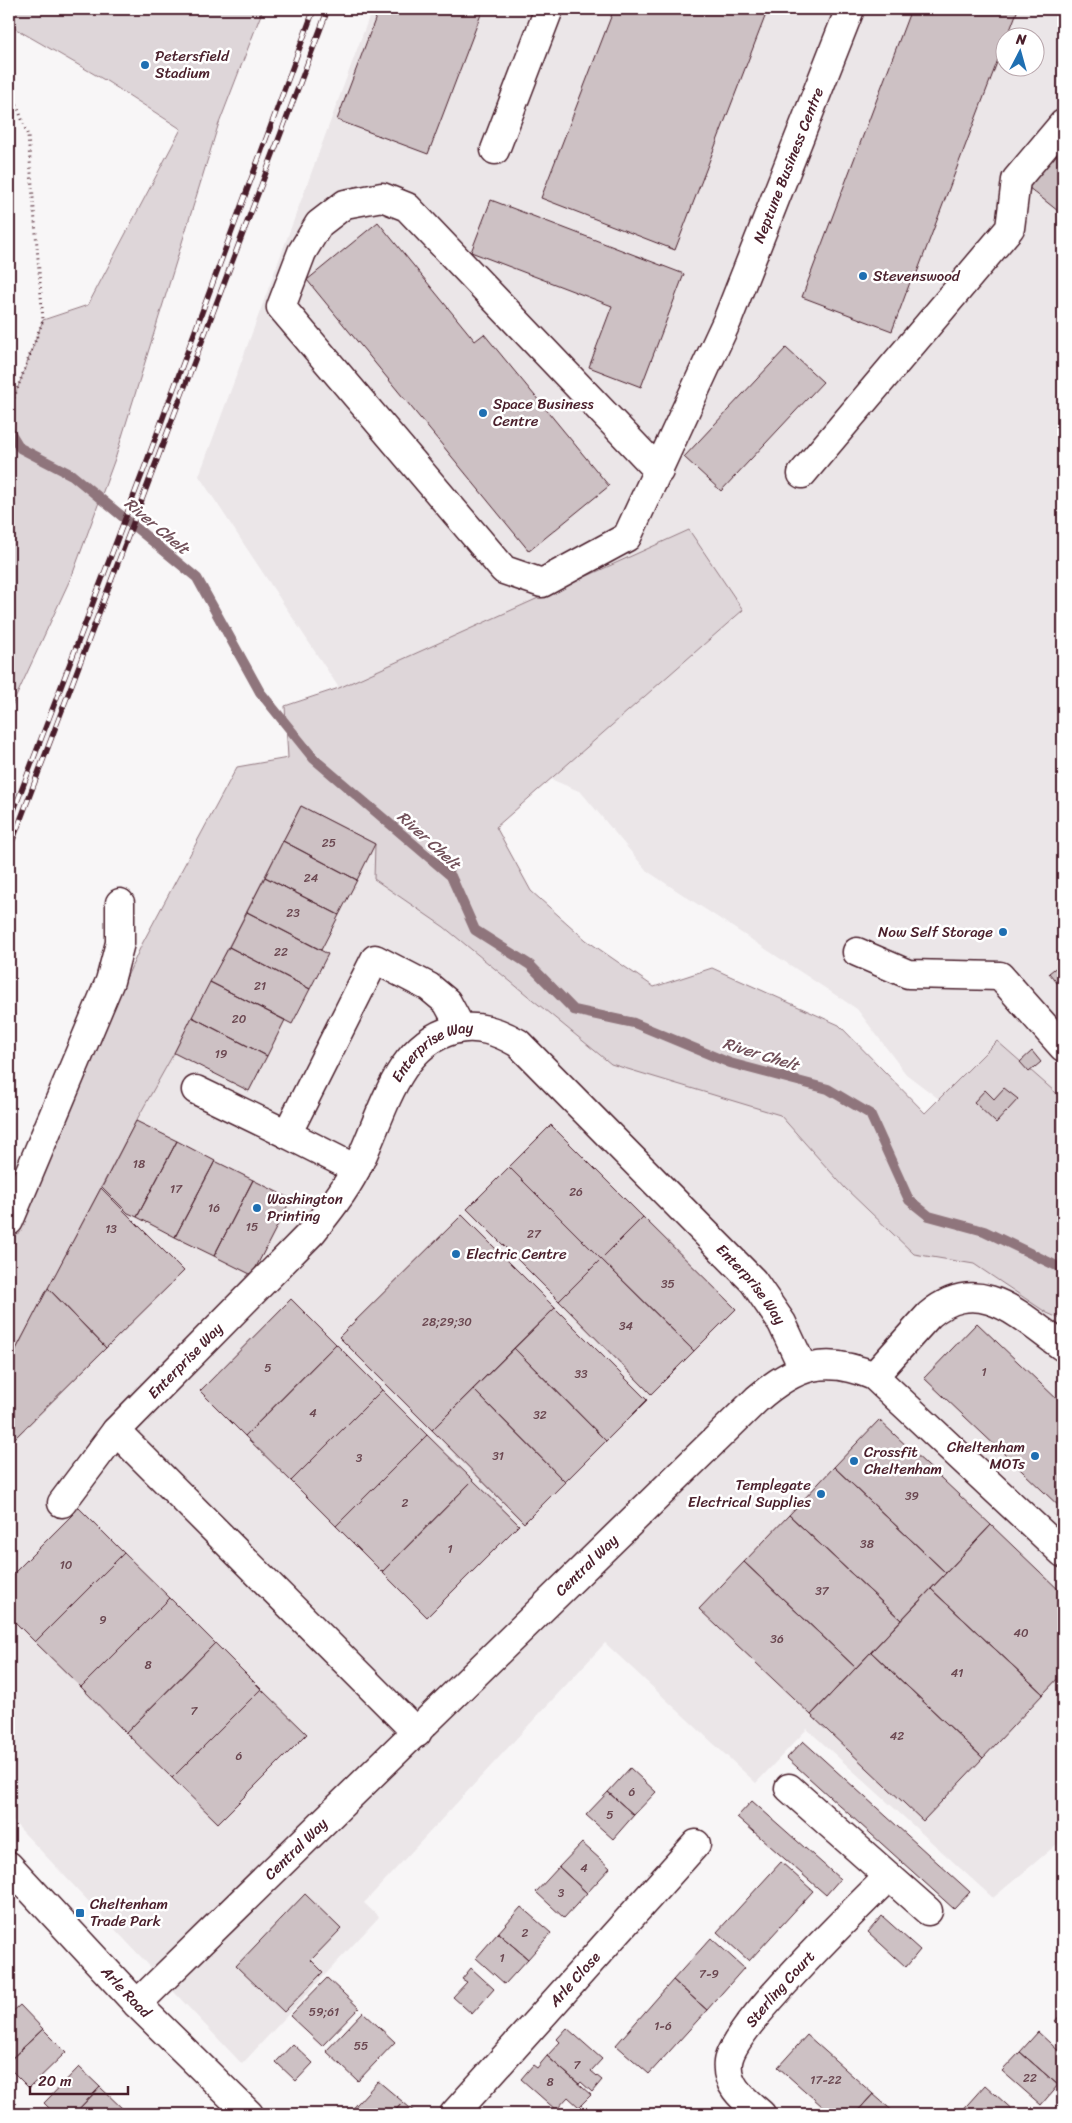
<svg xmlns="http://www.w3.org/2000/svg" width="1072" height="2123" font-family="Sriracha,sans-serif">
  <style>
    .built { fill: #ebe6e8; fill-rule: evenodd }
    .green { fill: #ded6d9; stroke: #947a82 }
    .lines { fill: none; stroke-linecap: round; stroke-linejoin: round }
    .stream { stroke: #8f747b; stroke-width: 10 }
    .building { fill: #cdc1c4; stroke: #4a1f2b }
    .minor-casing { stroke: #4a1f2b; stroke-width: 31 }
    .path { stroke: #4a1f2b; stroke-width: 3; stroke-dasharray: 1 4; stroke-linecap: butt }
    .minor { stroke: #fff; stroke-width: 28 }
    .rail-casing { stroke: #4a1f2b; stroke-width: 5.5 }
    .rail { stroke: #fff; stroke-width: 4; stroke-dasharray: 11; stroke-linecap: butt }
    .poi-dot { fill: #1f6fb2; stroke: #fff; stroke-width: 2 }
    .labels { text-anchor: middle; dominant-baseline: central; stroke-width: 5; stroke-linejoin: round; paint-order: stroke }
    .number-label { font-size: 12px; fill: #6b4851 }
    .poi-label { font-size: 15px; fill: #4a1f2b; stroke: #fff; text-anchor: start }
    .street-label { font-size: 15px; fill: #4a1f2b; stroke: #fff }
    .water-label { font-size: 16px; font-style: italic; fill: #72515a; stroke: #fff }
  </style>
  <rect width="100%" height="100%" fill="#f8f6f7"/>
  <filter id="ink" filterUnits="userSpaceOnUse"><feTurbulence type="fractalNoise" baseFrequency=".02" numOctaves="2"/><feDisplacementMap in="SourceGraphic" scale="10" xChannelSelector="R" yChannelSelector="G"/><feConvolveMatrix kernelMatrix="1 2 1 2 8 2 1 2 1" color-interpolation-filters="sRGB"/></filter>
  <g filter="url(#ink)">
    <path class="built" d="M372,9H1063V1193L906,1074L857,1009L647,871L581,792L339,688L199,476ZM1004,38H1034V68H1004Z
      M307,763L633,1027L1063,1276V1839L993,1898L807,1729L756,1783L605,1643L364,1903L379,1917L242,2064L9,1817V1330Z"/>
    <path class="green" d="M9,9H263L218,126L116,456L73,573L9,712V411L43,320L88,305L181,129L108,82L9,25Z
      M689,530L743,610L496,827L531,891L586,940L654,987L712,968L839,1025L925,1113L997,1041L1063,1099V1320L1047,1313L974,1264L914,1254L845,1188L780,1115L611,1064L444,927L374,879L375,844L301,806L174,1053L136,1121L9,1363V1232L142,944L237,767L288,758L285,706L339,688Z"/>
    <g class="lines">
      <path class="stream" d="M9,430L20,448L72,475L197,578L260,692L314,759L451,876L475,930L530,965L574,1010L634,1023L730,1063L828,1089L870,1114L909,1200L929,1216L984,1231L1063,1269"/>
    </g>
    <path class="building" d="M379,9H483L428,154L337,120Z
      M614,9H768L675,250L541,198Z
      M911,9H1018L1007,38H1004V44L915,278L912,277L892,331L802,297Z
      M1063,143V215L1028,187Z
      M491,200L684,274L641,387L589,367L612,306L471,252Z
      M378,222L475,341L484,334L609,486L529,551L307,280Z
      M786,348L823,382L721,491L684,457Z
      M301,806L375,844L357,880L283,841Z
      M283,841L357,880L339,915L265,877Z
      M265,877L339,915L321,950L247,912Z
      M247,912L328,954L310,989L229,947Z
      M229,947L310,989L292,1024L210,982Z
      M1063,962V990L1049,973Z
      M210,982L285,1020L267,1056L192,1017Z
      M192,1017L267,1056L249,1091L174,1053Z
      M1032,1051L1041,1062L1029,1072L1020,1062Z
      M1004,1088L1018,1099L996,1123L974,1102L985,1090L994,1099Z
      M136,1121L177,1141L137,1217L128,1213L102,1187Z
      M551,1125L643,1217L601,1259L509,1167Z
      M177,1141L215,1161L175,1237L137,1217Z
      M215,1161L253,1180L214,1256L175,1237Z
      M509,1167L601,1259L559,1301L467,1209Z
      M253,1180L291,1199L252,1275L214,1256Z
      M101,1188L184,1271L106,1348L48,1288Z
      M462,1215L555,1308L432,1430L339,1337Z
      M643,1217L736,1309L694,1351L601,1259Z
      M601,1259L694,1351L651,1394L559,1301Z
      M48,1288L106,1348L9,1444V1363Z
      M291,1299L336,1344L245,1436L200,1391Z
      M555,1308L647,1400L606,1441L514,1348Z
      M977,1323L1061,1403L1063,1400V1510L924,1378Z
      M336,1344L382,1390L291,1481L245,1436Z
      M514,1348L606,1441L565,1482L473,1389Z
      M473,1389L565,1482L524,1523L432,1430Z
      M382,1390L427,1435L336,1526L291,1481Z
      M879,1420L991,1525L946,1573L834,1467Z
      M427,1435L473,1480L382,1572L336,1526Z
      M834,1467L946,1573L901,1620L789,1515Z
      M473,1480L519,1525L427,1617L382,1572Z
      M79,1508L124,1553L35,1642L9,1616V1578Z
      M789,1515L901,1620L856,1668L744,1562Z
      M991,1525L1063,1594V1673L1043,1694L931,1589Z
      M124,1553L170,1598L81,1687L35,1642Z
      M744,1562L856,1668L811,1715L699,1609Z
      M931,1589L1043,1694L983,1758L871,1652Z
      M170,1598L215,1643L126,1733L81,1687Z
      M215,1643L261,1689L172,1778L126,1733Z
      M871,1652L983,1758L923,1821L811,1715Z
      M261,1689L307,1734L218,1823L172,1778Z
      M803,1741L970,1892L954,1909L787,1758Z
      M630,1768L656,1792L634,1815L608,1792Z
      M608,1792L634,1815L613,1839L586,1815Z
      M752,1801L840,1879L826,1895L737,1817Z
      M582,1843L610,1868L587,1893L559,1867Z
      M781,1862L813,1891L749,1961L717,1932Z
      M559,1867L587,1893L564,1918L536,1892Z
      M305,1894L341,1929L311,1960L323,1972L284,2012L236,1966Z
      M521,1907L551,1933L528,1959L498,1933Z
      M882,1916L920,1950L906,1967L868,1932Z
      M498,1933L528,1959L505,1984L476,1958Z
      M711,1938L744,1968L707,2010L673,1980Z
      M471,1968L494,1989L472,2014L453,1997L467,1982L462,1979Z
      M327,1978L359,2008L322,2046L290,2016Z
      M673,1980L707,2010L649,2074L616,2045Z
      M20,2005L43,2029L9,2061V2015Z
      M363,2012L395,2042L358,2081L326,2051Z
      M1063,2012V2028L1055,2021Z
      M567,2028L602,2059L591,2071L602,2080L592,2092L581,2082L579,2084L547,2056L560,2042L557,2039Z
      M43,2029L66,2052L29,2088L9,2068V2061Z
      M1038,2032L1063,2055V2080L1058,2085L1020,2052Z
      M807,2035L873,2094L855,2114H831L778,2067Z
      M293,2044L313,2063L296,2081L276,2062Z
      M1020,2052L1058,2085L1041,2105L1002,2071Z
      M547,2056L591,2095L579,2107L568,2097L556,2110L521,2079L533,2065L537,2068Z
      M79,2067L100,2087L74,2114H55L44,2103Z
      M378,2081L403,2102L392,2114H348Z
      M985,2085L1016,2113L1015,2114H959Z
      M100,2087L124,2110L120,2114H74Z
      M873,2094L896,2114H855Z
      M403,2102L417,2114H392Z"/>
    <g class="lines">
      <defs>
        <g id="minor">
          <path d="M495,150L549,9"/>
          <path id="s1" d="M659,471L407,207L382,197L345,204L319,224L302,252L281,307L504,570L542,583L627,537L727,321L850,9"/>
          <path d="M802,474L1010,228L1016,180L1063,124"/>
          <path d="M857,952L908,974L1000,976L1063,1047"/>
          <path d="M196,1090L287,1134"/>
          <path d="M356,1169L287,1134L375,959L429,987L447,1002L461,1028"/>
          <path d="M9,1221L110,981L120,943V903"/>
          <path d="M874,1376L929,1315C980,1272 1021,1317 1063,1347"/>
          <path d="M62,1503L116,1431"/>
          <path id="s2" d="M417,1733L116,1431L312,1232C328,1212 344,1192 356,1169C381,1122 394,1046 453,1030C477,1024 497,1031 518,1043L753,1281L782,1323L803,1368"/>
          <path d="M789,1788L928,1911"/>
          <path id="s3" d="M9,1866L137,2004L249,2114"/>
          <path id="s4" d="M137,2004L757,1399C796,1365 826,1355 874,1376L1063,1553"/>
          <path id="s5" d="M454,2114L696,1844"/>
          <path id="s6" d="M761,2114C745,2100 725,2086 728,2062C732,2028 858,1907 888,1877"/>
        </g>
      </defs>
      <use href="#minor" class="minor-casing"/>
      <path class="path" d="M9,92L15,100L28,136L43,320L9,411"/>
      <use href="#minor" class="minor"/>
      <defs>
        <path id="rail" d="M9,823L144,469L314,9
          M9,850L328,9"/>
      </defs>
      <use href="#rail" class="rail-casing"/>
      <use href="#rail" class="rail"/>
    </g>
  </g>
  <g class="poi-dot">
    <circle cx="145" cy="65" r="5"/>
    <circle cx="863" cy="276" r="5"/>
    <circle cx="483" cy="413" r="5"/>
    <circle cx="1003" cy="932" r="5"/>
    <circle cx="257" cy="1208" r="5"/>
    <circle cx="456" cy="1254" r="5"/>
    <circle cx="1035" cy="1456" r="5"/>
    <circle cx="854" cy="1461" r="5"/>
    <circle cx="821" cy="1494" r="5"/>
    <rect x="75" y="1908" width="10" height="10" rx="2.5"/>
  </g>
  <g class="labels">
    <g class="number-label">
      <text x="329" y="843">25</text>
      <text x="311" y="878">24</text>
      <text x="293" y="913">23</text>
      <text x="281" y="952">22</text>
      <text x="260" y="986">21</text>
      <text x="239" y="1019">20</text>
      <text x="221" y="1054">19</text>
      <text x="139" y="1164">18</text>
      <text x="176" y="1189">17</text>
      <text x="576" y="1192">26</text>
      <text x="214" y="1208">16</text>
      <text x="252" y="1227">15</text>
      <text x="111" y="1229">13</text>
      <text x="534" y="1234">27</text>
      <text x="668" y="1284">35</text>
      <text x="447" y="1322">28;29;30</text>
      <text x="626" y="1326">34</text>
      <text x="268" y="1368">5</text>
      <text x="984" y="1372">1</text>
      <text x="581" y="1374">33</text>
      <text x="313" y="1413">4</text>
      <text x="540" y="1415">32</text>
      <text x="498" y="1456">31</text>
      <text x="359" y="1458">3</text>
      <text x="912" y="1496">39</text>
      <text x="405" y="1503">2</text>
      <text x="867" y="1544">38</text>
      <text x="450" y="1549">1</text>
      <text x="66" y="1565">10</text>
      <text x="822" y="1591">37</text>
      <text x="103" y="1620">9</text>
      <text x="1021" y="1633">40</text>
      <text x="777" y="1639">36</text>
      <text x="148" y="1665">8</text>
      <text x="957" y="1673">41</text>
      <text x="194" y="1711">7</text>
      <text x="897" y="1736">42</text>
      <text x="239" y="1756">6</text>
      <text x="632" y="1792">6</text>
      <text x="610" y="1815">5</text>
      <text x="584" y="1868">4</text>
      <text x="561" y="1893">3</text>
      <text x="525" y="1933">2</text>
      <text x="502" y="1958">1</text>
      <text x="709" y="1974">7-9</text>
      <text x="324" y="2012">59;61</text>
      <text x="663" y="2026">1-6</text>
      <text x="361" y="2046">55</text>
      <text x="577" y="2065">7</text>
      <text x="1030" y="2078">22</text>
      <text x="826" y="2080">17-22</text>
      <text x="550" y="2082">8</text>
    </g>
    <g class="poi-label">
      <text x="155" y="56">Petersfield<tspan x="155" dy="17">Stadium</tspan></text>
      <text x="873" y="276">Stevenswood</text>
      <text x="493" y="404">Space Business<tspan x="493" dy="17">Centre</tspan></text>
      <text x="993" y="932" text-anchor="end">Now Self Storage</text>
      <text x="267" y="1199">Washington<tspan x="267" dy="17">Printing</tspan></text>
      <text x="466" y="1254">Electric Centre</text>
      <text x="1025" y="1447" text-anchor="end">Cheltenham<tspan x="1025" dy="17">MOTs</tspan></text>
      <text x="864" y="1452">Crossfit<tspan x="864" dy="17">Cheltenham</tspan></text>
      <text x="811" y="1485" text-anchor="end">Templegate<tspan x="811" dy="17">Electrical Supplies</tspan></text>
      <text x="90" y="1904">Cheltenham<tspan x="90" dy="17">Trade Park</tspan></text>
    </g>
    <g class="street-label">
      <text stroke="none"><textPath href="#s1" startOffset="1441">Neptune Business Centre</textPath></text>
      <text stroke="none"><textPath href="#s2" startOffset="929">Enterprise Way</textPath></text>
      <text stroke="none"><textPath href="#s2" startOffset="1362">Enterprise Way</textPath></text>
      <text stroke="none"><textPath href="#s2" startOffset="525">Enterprise Way</textPath></text>
      <text stroke="none"><textPath href="#s4" startOffset="628">Central Way</textPath></text>
      <text stroke="none"><textPath href="#s4" startOffset="222">Central Way</textPath></text>
      <text stroke="none"><textPath href="#s5" startOffset="181">Arle Close</textPath></text>
      <text stroke="none"><textPath href="#s6" startOffset="155">Sterling Court</textPath></text>
      <text stroke="none"><textPath href="#s3" startOffset="172">Arle Road</textPath></text>
    </g>
    <g class="water-label">
      <text transform="translate(157 526) rotate(40)">River Chelt</text>
      <text transform="translate(429 840) rotate(42)">River Chelt</text>
      <text transform="translate(761 1054) rotate(17)">River Chelt</text>
    </g>
  </g>
  <rect width="1072" height="2123" fill="none" stroke="#fff" stroke-width="30"/>
  <rect x="15" y="15" width="1042" height="2093" fill="none" stroke="#4a1f2b" stroke-width="2" filter="url(#ink)"/>
  <g transform="translate(1020 52) rotate(6)"><circle r="24" fill="#ffffff" stroke="#b7a5aa"/>
  <path d="M0-4L9 19L0 12L-9 19Z" fill="#1f6fb2"/>
  <text y="-8" font-size="14" font-weight="bold" text-anchor="middle" fill="#4a1f2b">N</text>
  </g>
  <path d="M30 2086v8h98v-8" fill="none" stroke="#4a1f2b" stroke-width="2.5"/>
  <text x="38" y="2086" font-size="15" fill="#4a1f2b" stroke="#ffffff" stroke-width="4" paint-order="stroke">20 m</text>
</svg>
